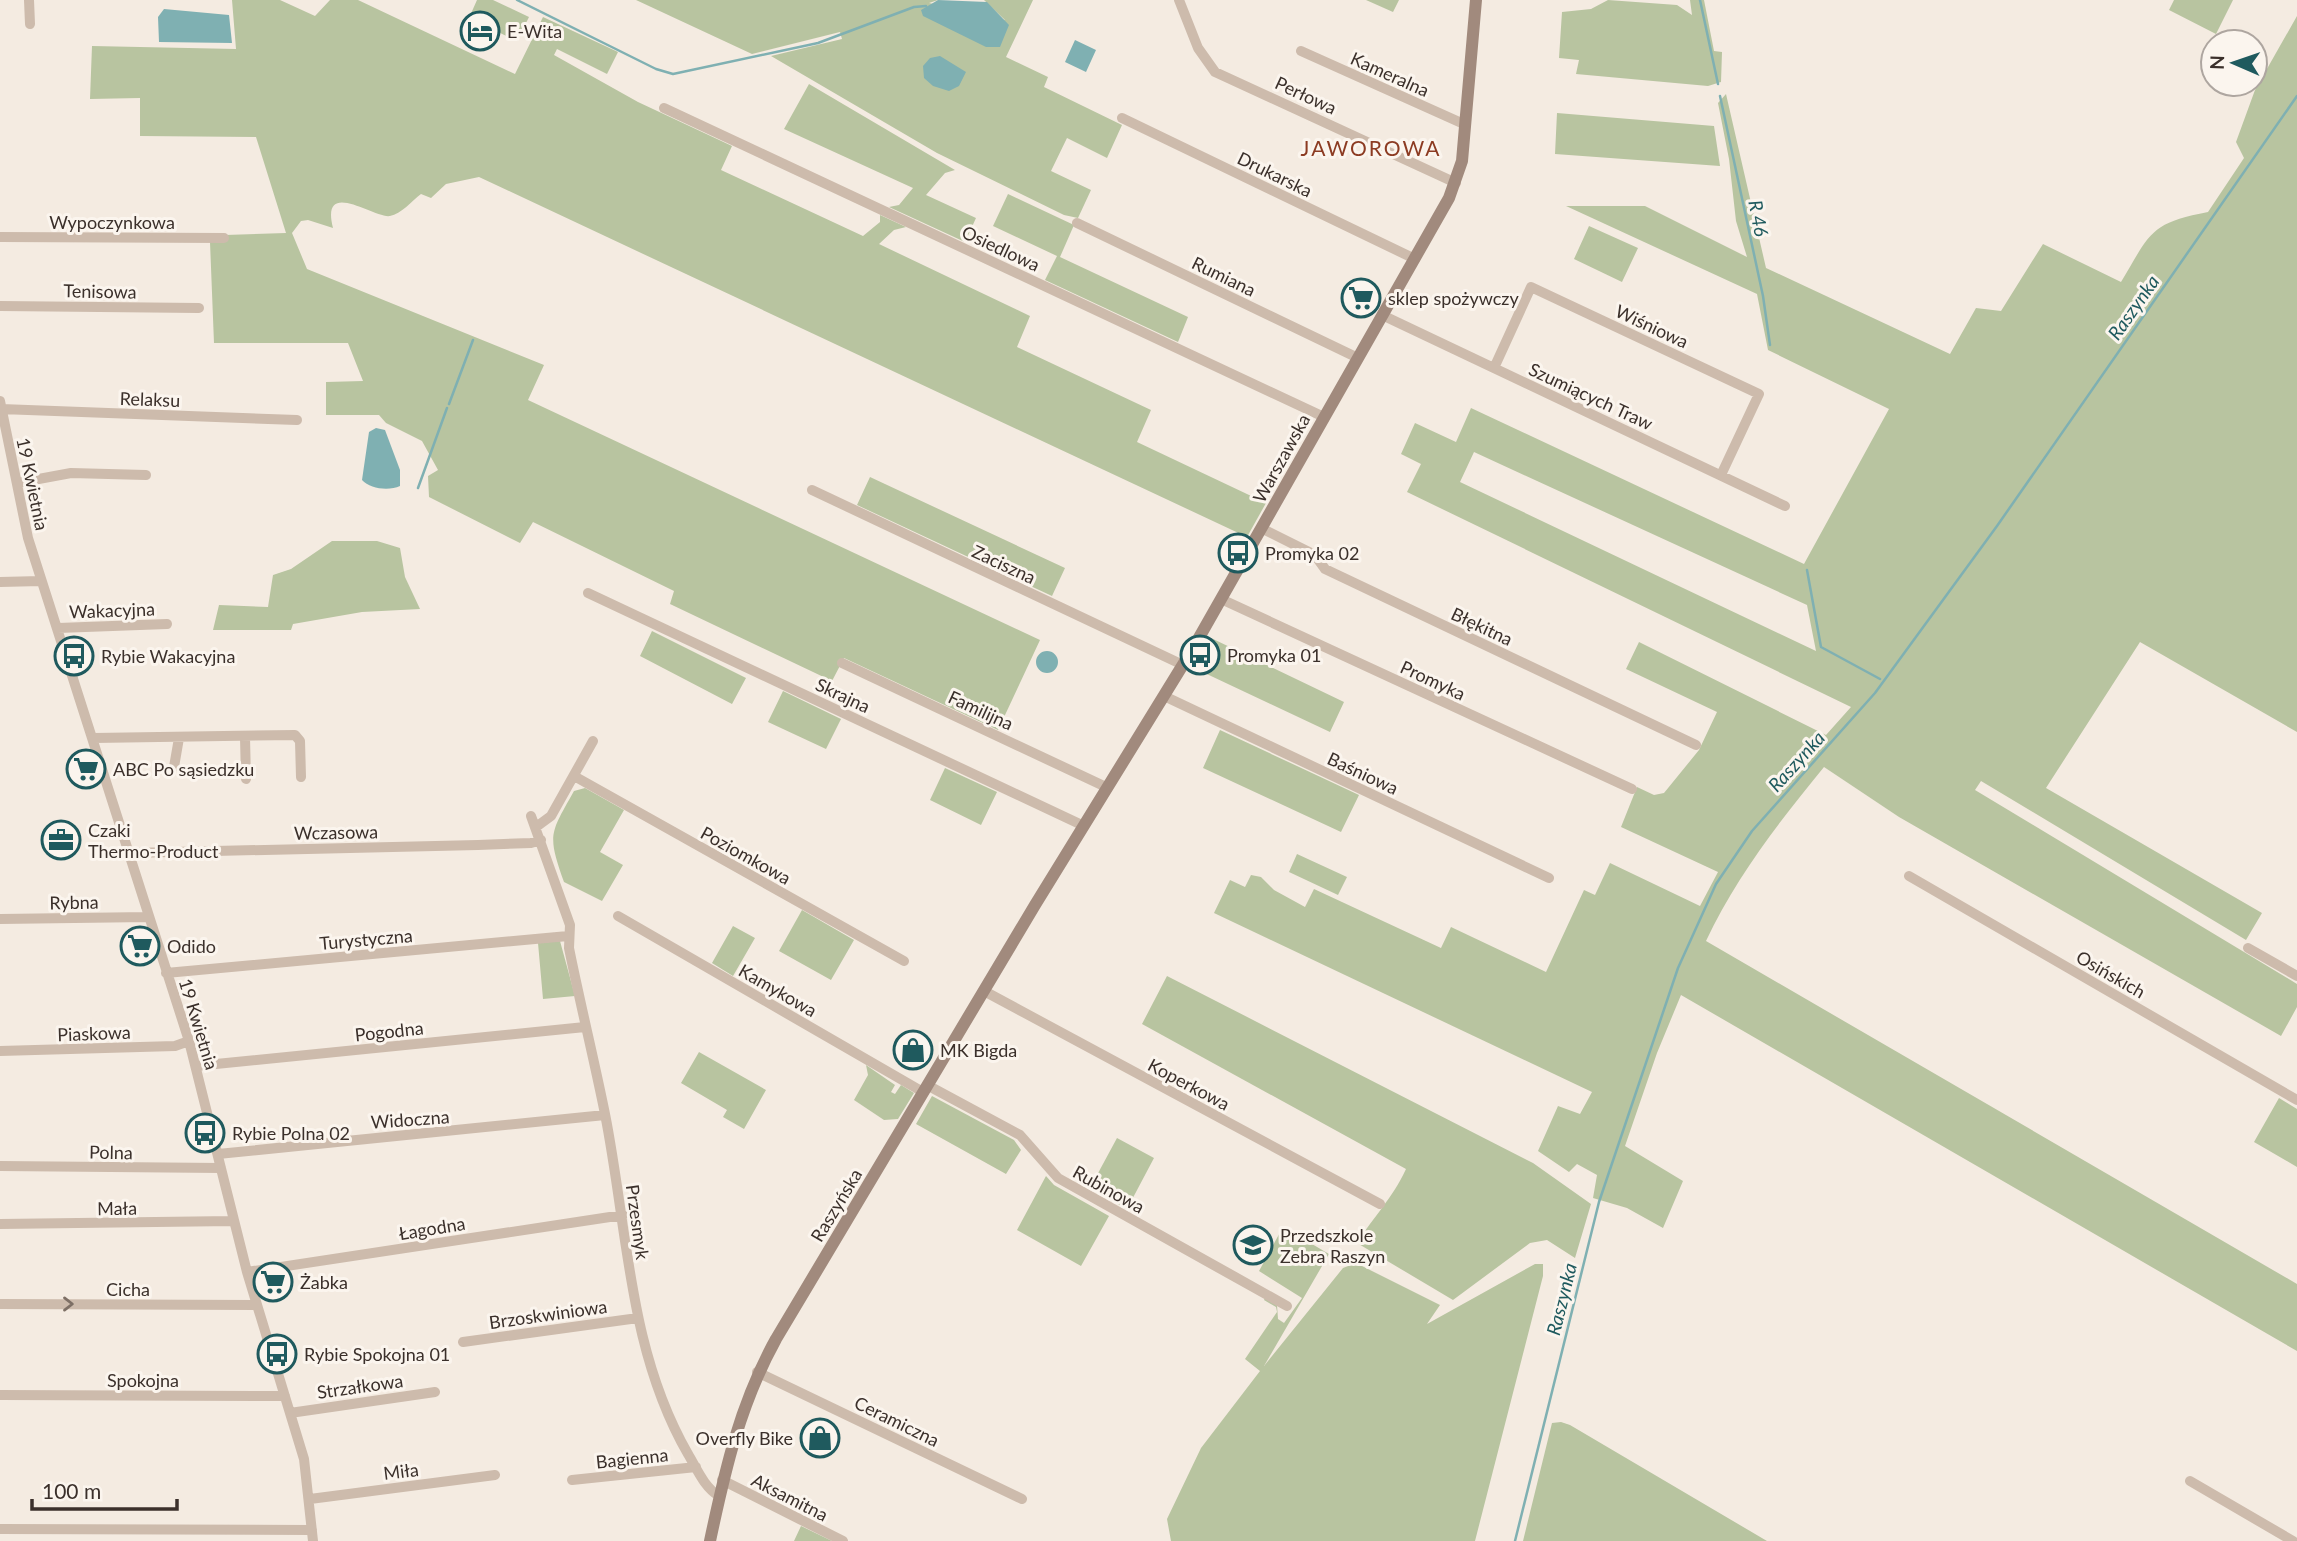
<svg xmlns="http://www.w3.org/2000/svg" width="2297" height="1541" font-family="Lato,sans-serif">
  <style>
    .green { fill: #b8c4a0; fill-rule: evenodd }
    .water { fill: #7fb0b2 }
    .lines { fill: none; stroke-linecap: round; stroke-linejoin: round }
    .stream { stroke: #7fb0b2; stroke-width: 2.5 }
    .street { stroke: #cdbbac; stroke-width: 10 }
    .secondary { stroke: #a18a7d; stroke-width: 12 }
    .oneway { stroke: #7d6f65 }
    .labels { text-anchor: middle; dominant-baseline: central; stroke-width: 6; stroke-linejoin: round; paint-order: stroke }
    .poi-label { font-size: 18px; fill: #3b302b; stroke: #fbf5ee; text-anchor: start }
    .street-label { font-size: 18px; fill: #3b302b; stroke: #fbf5ee }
    .water-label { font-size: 19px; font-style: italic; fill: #1f5a5e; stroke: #fbf5ee }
    .quarter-label { font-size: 21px; letter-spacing: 2px; fill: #8c3b22; stroke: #fbf5ee }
  </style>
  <rect width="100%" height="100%" fill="#f4ebe1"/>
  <path class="green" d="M232,0H280L315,16L330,0H358L515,74L543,17L618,52L607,74L557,49L554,55L638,102L732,146L721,170L863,236L880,222V215L906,227L894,230L879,244L1030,316L1017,347L1151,410L1137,442L1266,503L1247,537L479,177L446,184L431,198L421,194C412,201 401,214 390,216C375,219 320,177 333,228L308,220L301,221L292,233L307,269L544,365L528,400L1040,640L998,730L844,658L832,681L670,604L674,591L533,522L520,543L429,497L428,476L438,470L422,441L386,423L379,415H326V382L363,381L348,343H214L210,242L225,235L286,233L256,137L140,136V98L90,99L92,46L236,49Z
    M477,0H493L529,17L517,41L469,18Z
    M636,0H938L929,3L1005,20L984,0H1033L1006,57L1048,77L1044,87L1122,125L1107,158L1067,138L1051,171L1091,190L1078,218L1064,215L937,153L771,56L842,39L840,32L752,54Z
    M1366,0H1399L1393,12Z
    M1608,0L1677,5L1692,15L1690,0H1704L1714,51L1722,52L1721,82L1708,86L1576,74L1579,60L1559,58L1562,12L1591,9Z
    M2174,0H2233L2216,34L2169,10Z
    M2297,16V732L2140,642L2046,788L2262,913L2246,940L1981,781L1975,790L2297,984V1007L2281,1036L1899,817L1824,767C1779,822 1736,877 1706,941L2297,1284V1351L1681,995L1657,1053L1625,1146L1683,1181L1663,1228L1627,1208L1593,1198L1597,1175L1577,1164L1569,1172L1538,1151L1558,1106L1580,1114L1592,1092L1214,913L1230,880L1245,887L1251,875L1261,877L1274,890L1305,907L1314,889L1441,948L1451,927L1546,972L1584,890L1595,895L1610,863L1700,906L1718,872L1621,827L1637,787L1654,795L1664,793L1699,750L1717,712L1626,669L1639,642L1826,735L1851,707L1407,492L1421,464L1401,454L1415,423L1456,442L1471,408L1804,564L1889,409L1768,350L1757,294L1566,206H1645L1747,257L1736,221L1729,159L1718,103L1726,94L1766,268L1950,354L1976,308L2001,311L2043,244L2121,282C2150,234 2149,223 2208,212L2244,158L2236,142L2255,90ZM1474,452L1807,605L1816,651L1460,482Z
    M809,84L955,170L945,173L926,195L976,218L965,242L889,207L899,205L913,188L784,129Z
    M1557,113L1714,126L1720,166L1555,154Z
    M1008,194L1074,225L1060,257L1188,317L1178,342L1045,280L1057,256L993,226Z
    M1589,226L1638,248L1622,282L1574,259Z
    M870,477L1065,568L1052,596L857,505Z
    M332,541H377L400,548L405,577L420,609L362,612L293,624L291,630H213L219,605L268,607L273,575L291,569Z
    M652,631L746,678L732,704L640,656Z
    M1211,638L1344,702L1330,732L1194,668Z
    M783,691L841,719L826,749L768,722Z
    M1220,730L1359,795L1341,832L1203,768Z
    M945,768L997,792L981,825L930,800Z
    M585,788L624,810L600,852L623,865L602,901L564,882C547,834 550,834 574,791Z
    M1297,854L1347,877L1338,895L1289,872Z
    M802,910L854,940L831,980L779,951Z
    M733,926L755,938L733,976L712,963Z
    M560,941L575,996L543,999L538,943Z
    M1167,976L1533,1163L1591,1204L1575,1258L1547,1240L1530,1243L1453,1300L1357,1243C1374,1216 1392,1199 1406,1169L1142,1024Z
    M699,1052L766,1090L744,1129L723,1117L727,1110L681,1083Z
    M866,1065L895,1085L891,1092L895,1094L901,1085L914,1093L898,1119L884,1120L854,1100L868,1075Z
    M932,1096L1014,1140L1021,1150L1006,1174L916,1124Z
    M2279,1098L2297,1109V1167L2254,1142Z
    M1117,1138L1154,1158L1127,1209L1090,1188Z
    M1046,1176L1054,1185L1109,1216L1081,1266L1017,1230Z
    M1283,1227L1329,1254L1264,1366L1343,1268L1356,1263L1440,1305L1427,1324L1535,1264H1543V1276L1475,1541H1171L1167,1519L1201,1448L1260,1371L1245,1359L1277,1312L1276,1307L1264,1300L1265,1298L1277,1305L1278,1319L1284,1323L1302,1298L1259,1271Z
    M1561,1422L1570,1425L1767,1541H1523L1552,1423Z
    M801,1526L832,1541H794Z"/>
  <path class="water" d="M938,0L987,2L1009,25L1000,47H986L923,16L921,10Z
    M164,9L229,15L232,43L159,42L158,17Z
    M1075,40L1096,50L1086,72L1065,62Z
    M940,56L966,72L959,86L949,91L933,86L924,78L923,66L930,58Z
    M376,428L385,430L400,470V486C389,491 370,489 362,480L369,432Z
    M1036 662a11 11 0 1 1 22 0a11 11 0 1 1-22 0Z"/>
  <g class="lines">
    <path class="stream" d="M517,0L656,69L673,74L818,43L914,7L926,6
      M1700,0L1718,84
      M1720,96L1763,296L1770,345
      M449,404L473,340
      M418,488L447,408
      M1807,570L1821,647L1880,679
      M1515,1541L1599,1202L1678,968L1716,884L1752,831L1875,693L1997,526L2297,96"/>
    <path class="street" d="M29,0L30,24
      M1179,0L1198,48L1215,72L1456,183
      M1301,51L1466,125
      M664,108L1324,417
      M1122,118L1415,259
      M1077,223L1358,358
      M0,237L224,238
      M0,306L199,308
      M1382,315L1785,506
      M1494,368L1531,287L1759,394L1721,475
      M0,401L28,538L189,1041L247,1272L304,1459L313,1541
      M1,409L297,420
      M17,483L71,473L146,475
      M812,490L1183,665
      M1261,528L1315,555L1325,569L1696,745
      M0,582L41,581
      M588,593L1084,826
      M1221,599L1632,789
      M58,628L167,624
      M842,663L1106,787
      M1164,696L1549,878
      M245,737L246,779
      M94,738L295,735L300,741L301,777
      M174,767L179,738
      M574,776L904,961
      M531,816L570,925L569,948C580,1003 594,1059 605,1114C628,1230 628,1350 688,1454C697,1469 704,1487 719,1496
      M536,827L551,816L593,741
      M131,853L478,845L531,843L541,840
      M1909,876L2297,1100
      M618,916L923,1092
      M0,919L148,917
      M2248,948L2297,976
      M166,973L568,936
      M984,991L1380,1204
      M0,1051L175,1046L189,1041
      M196,1066L585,1027
      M927,1085L1020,1135L1058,1178L1287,1306
      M218,1154L605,1115
      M0,1166L221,1168
      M0,1224L233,1221
      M247,1272L623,1215
      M0,1304L257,1305
      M463,1342L638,1318
      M757,1372L1022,1499
      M0,1395L285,1396
      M290,1413L435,1392
      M572,1480L696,1467
      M722,1480L843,1541
      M2190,1481L2293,1541
      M310,1499L495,1475
      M0,1529L312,1530"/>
    <path class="secondary" d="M710,1541C725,1470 740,1404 776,1339L1035,905L1192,650L1449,198L1462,161L1476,0"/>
  </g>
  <defs><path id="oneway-chevron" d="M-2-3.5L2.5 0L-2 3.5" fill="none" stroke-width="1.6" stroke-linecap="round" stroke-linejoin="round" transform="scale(1.75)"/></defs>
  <use class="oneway" href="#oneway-chevron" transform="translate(68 1304)"/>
  <defs>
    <symbol id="hotel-ring" viewBox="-11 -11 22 22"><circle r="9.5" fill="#fbf5ee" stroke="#1f5a5e" stroke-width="1.5"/><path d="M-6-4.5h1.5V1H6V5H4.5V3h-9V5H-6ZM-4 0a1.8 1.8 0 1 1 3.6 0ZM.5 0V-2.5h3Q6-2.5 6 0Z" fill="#1f5a5e"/></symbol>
    <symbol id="supermarket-ring" viewBox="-11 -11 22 22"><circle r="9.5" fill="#fbf5ee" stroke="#1f5a5e" stroke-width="1.5"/><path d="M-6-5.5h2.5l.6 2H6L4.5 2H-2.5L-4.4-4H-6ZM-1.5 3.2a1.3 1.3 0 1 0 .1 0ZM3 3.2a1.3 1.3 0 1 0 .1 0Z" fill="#1f5a5e"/></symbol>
    <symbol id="bus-ring" viewBox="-11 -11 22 22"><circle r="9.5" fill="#fbf5ee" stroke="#1f5a5e" stroke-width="1.5"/><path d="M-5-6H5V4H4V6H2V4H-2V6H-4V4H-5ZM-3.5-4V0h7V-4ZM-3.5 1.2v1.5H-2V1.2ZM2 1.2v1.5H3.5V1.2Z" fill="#1f5a5e"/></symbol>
    <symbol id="office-ring" viewBox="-11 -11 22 22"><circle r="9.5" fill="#fbf5ee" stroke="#1f5a5e" stroke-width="1.5"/><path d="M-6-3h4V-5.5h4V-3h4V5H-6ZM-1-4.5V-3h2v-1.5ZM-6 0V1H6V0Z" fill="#1f5a5e"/></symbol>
    <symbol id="shop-ring" viewBox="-11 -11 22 22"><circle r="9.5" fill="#fbf5ee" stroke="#1f5a5e" stroke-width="1.5"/><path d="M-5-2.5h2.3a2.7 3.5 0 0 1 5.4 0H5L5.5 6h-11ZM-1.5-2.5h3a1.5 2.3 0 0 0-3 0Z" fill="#1f5a5e"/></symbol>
    <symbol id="school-ring" viewBox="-11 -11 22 22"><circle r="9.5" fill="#fbf5ee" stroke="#1f5a5e" stroke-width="1.5"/><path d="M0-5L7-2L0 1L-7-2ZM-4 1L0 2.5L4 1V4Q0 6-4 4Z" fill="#1f5a5e"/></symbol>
  </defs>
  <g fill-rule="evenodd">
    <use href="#hotel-ring" x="458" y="9" width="44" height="44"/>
    <use href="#supermarket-ring" x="1339" y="276" width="44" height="44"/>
    <use href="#bus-ring" x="1216" y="531" width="44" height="44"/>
    <use href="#bus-ring" x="1178" y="633" width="44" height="44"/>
    <use href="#bus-ring" x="52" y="634" width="44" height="44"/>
    <use href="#supermarket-ring" x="64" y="747" width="44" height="44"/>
    <use href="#office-ring" x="39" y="818" width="44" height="44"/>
    <use href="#supermarket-ring" x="118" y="924" width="44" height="44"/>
    <use href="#shop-ring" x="891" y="1028" width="44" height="44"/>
    <use href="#bus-ring" x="183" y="1111" width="44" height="44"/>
    <use href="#school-ring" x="1231" y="1223" width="44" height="44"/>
    <use href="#supermarket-ring" x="251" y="1260" width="44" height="44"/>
    <use href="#bus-ring" x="255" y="1332" width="44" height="44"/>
    <use href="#shop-ring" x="798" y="1416" width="44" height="44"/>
  </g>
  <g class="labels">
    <g class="poi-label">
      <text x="507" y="31">E-Wita</text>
      <text x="1388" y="298">sklep spożywczy</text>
      <text x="1265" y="553">Promyka 02</text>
      <text x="1227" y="655">Promyka 01</text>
      <text x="101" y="656">Rybie Wakacyjna</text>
      <text x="113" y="769">ABC Po sąsiedzku</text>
      <text x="88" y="830">Czaki<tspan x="88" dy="21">Thermo-Product</tspan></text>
      <text x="167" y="946">Odido</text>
      <text x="940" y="1050">MK Bigda</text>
      <text x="232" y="1133">Rybie Polna 02</text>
      <text x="1280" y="1235">Przedszkole<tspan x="1280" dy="21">Zebra Raszyn</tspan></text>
      <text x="300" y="1282">Żabka</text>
      <text x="304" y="1354">Rybie Spokojna 01</text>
      <text x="793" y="1438" text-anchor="end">Overfly Bike</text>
    </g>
    <g class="street-label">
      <text transform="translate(1390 74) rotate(24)">Kameralna</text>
      <text transform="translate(1306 95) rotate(25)">Perłowa</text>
      <text transform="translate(1275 174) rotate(26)">Drukarska</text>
      <text x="112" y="222">Wypoczynkowa</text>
      <text transform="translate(1001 248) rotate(25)">Osiedlowa</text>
      <text transform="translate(1224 276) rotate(26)">Rumiana</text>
      <text transform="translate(100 291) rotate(1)">Tenisowa</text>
      <text transform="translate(1652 326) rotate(25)">Wiśniowa</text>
      <text transform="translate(1591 396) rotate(25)">Szumiących Traw</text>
      <text transform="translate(150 399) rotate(2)">Relaksu</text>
      <text transform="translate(1281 458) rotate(-61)">Warszawska</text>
      <text transform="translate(33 484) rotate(78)">19 Kwietnia</text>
      <text transform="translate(1004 564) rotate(25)">Zaciszna</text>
      <text transform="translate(112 610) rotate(-2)">Wakacyjna</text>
      <text transform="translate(1482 626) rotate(25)">Błękitna</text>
      <text transform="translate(1433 680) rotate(25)">Promyka</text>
      <text transform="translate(843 695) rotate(25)">Skrajna</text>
      <text transform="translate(981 710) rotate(25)">Familijna</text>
      <text transform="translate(1363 773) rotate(25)">Baśniowa</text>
      <text transform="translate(336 832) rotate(-1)">Wczasowa</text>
      <text transform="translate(746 855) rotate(29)">Poziomkowa</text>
      <text transform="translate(74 902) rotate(-1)">Rybna</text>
      <text transform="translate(366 939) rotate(-5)">Turystyczna</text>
      <text transform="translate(2111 974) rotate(30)">Osińskich</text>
      <text transform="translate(778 990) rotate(30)">Kamykowa</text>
      <text transform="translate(199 1024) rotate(73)">19 Kwietnia</text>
      <text transform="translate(389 1031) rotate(-6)">Pogodna</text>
      <text transform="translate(94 1033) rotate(-2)">Piaskowa</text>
      <text transform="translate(1189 1084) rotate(28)">Koperkowa</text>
      <text transform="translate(410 1119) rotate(-4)">Widoczna</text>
      <text transform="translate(111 1152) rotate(1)">Polna</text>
      <text transform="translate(1109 1189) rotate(29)">Rubinowa</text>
      <text transform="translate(836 1205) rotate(-59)">Raszyńska</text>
      <text transform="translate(117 1208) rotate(-1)">Mała</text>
      <text transform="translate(638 1222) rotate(82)">Przesmyk</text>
      <text transform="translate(432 1228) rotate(-9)">Łagodna</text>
      <text x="128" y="1289">Cicha</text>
      <text transform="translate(548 1314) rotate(-8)">Brzoskwiniowa</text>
      <text x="143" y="1380">Spokojna</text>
      <text transform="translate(360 1386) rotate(-8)">Strzałkowa</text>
      <text transform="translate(897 1421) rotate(26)">Ceramiczna</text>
      <text transform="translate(632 1458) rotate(-6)">Bagienna</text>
      <text transform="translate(401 1471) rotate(-7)">Miła</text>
      <text transform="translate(790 1497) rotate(27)">Aksamitna</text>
    </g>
    <g class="water-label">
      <text transform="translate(1759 218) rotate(79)">R 46</text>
      <text transform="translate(2133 307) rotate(-55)">Raszynka</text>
      <text transform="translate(1796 761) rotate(-48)">Raszynka</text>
      <text transform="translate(1561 1299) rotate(-76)">Raszynka</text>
    </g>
    <g class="quarter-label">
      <text x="1371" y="147">JAWOROWA</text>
    </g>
  </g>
  <g transform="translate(2234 63) rotate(272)"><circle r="33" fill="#fbf5ee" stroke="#aea6a0" stroke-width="2"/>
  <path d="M0-5L12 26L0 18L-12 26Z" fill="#1f5a5e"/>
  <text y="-10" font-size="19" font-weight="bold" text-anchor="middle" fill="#3b302b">N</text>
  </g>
  <path d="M32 1499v10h145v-10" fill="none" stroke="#3b302b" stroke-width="3.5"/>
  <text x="42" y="1499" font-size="21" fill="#3b302b" stroke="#fbf5ee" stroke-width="5" paint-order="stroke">100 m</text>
</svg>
